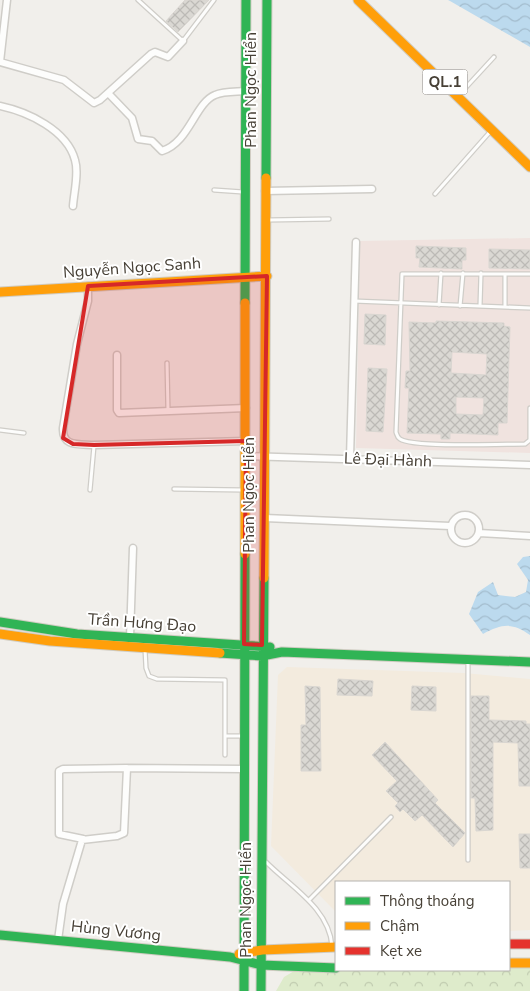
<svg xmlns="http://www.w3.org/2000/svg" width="530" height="991" font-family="'Nunito Sans',sans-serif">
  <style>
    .commercial { fill: #f3ebde }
    .medical { fill: #f0e3df }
    .park { fill: url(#park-crowns) }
    .water { fill: url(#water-waves) }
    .building { fill: url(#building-cross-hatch); stroke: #d9d6d1; fill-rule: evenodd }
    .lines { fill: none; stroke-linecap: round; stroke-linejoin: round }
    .lane-casing { stroke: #cfcdc8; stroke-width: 5.5 }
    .street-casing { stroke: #cfcdc8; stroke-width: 9 }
    .fast-casing { stroke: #d0ccc2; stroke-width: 11 }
    .slow-casing { stroke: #d0ccc2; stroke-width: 11 }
    .jam-casing { stroke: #d0ccc2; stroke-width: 11 }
    .lane { stroke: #fdfdfc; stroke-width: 3 }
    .street { stroke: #fdfdfc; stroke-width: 6 }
    .fast { stroke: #30b455; stroke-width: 9 }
    .slow { stroke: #ff9f0a; stroke-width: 9 }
    .jam { stroke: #e5322d; stroke-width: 9 }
    .marked { fill: #d62828; fill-opacity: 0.2; stroke: #d62828; stroke-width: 4; stroke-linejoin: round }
    .labels { text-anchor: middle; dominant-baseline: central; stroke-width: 4; stroke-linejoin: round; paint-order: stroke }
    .shield { fill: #fff; stroke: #7e7972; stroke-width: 1 }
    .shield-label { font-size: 15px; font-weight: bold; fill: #474036 }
    .street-label { font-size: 16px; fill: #474036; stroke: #fff }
  </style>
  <defs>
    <pattern id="park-crowns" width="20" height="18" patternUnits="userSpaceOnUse" patternTransform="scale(1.25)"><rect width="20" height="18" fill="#deebcb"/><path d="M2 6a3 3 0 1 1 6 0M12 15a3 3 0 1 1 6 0" fill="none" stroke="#c0cbaf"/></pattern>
    <pattern id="water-waves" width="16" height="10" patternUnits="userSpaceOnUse" patternTransform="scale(1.25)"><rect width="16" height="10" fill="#bcdaee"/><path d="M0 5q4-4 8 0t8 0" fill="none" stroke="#a3bccd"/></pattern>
    <pattern id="building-cross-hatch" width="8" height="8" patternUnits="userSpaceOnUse" patternTransform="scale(1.25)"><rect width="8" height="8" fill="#dad8d3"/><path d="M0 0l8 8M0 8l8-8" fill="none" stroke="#bcbab6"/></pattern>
  </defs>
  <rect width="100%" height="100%" fill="#f1efeb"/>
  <path class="commercial" d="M287,667L464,673L530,679V930L509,931V882H336V912L271,846L278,675Z"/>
  <path class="medical" d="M530,238V453L356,448L360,241Z"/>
  <path class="park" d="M509,966H530V991H276L284,977L301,967L336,970H509Z"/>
  <path class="water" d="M448,0H530V47L450,1Z
    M530,556V635C512,622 502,624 483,634L469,614L478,592L493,582L498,595L515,597L526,592L528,580L517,564L523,557Z"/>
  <path class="building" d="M185,0H209L178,32L166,21Z
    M416,246L466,248V260H462V269L419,267L420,258H416Z
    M489,249L530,250V269L489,268Z
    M365,314L386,315L385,345L364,344Z
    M436,321L504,323V326L510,327L507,423H498V435L450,433V439H441V434L407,433L409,388H405L406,371H410L409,322L436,323ZM452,352L487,354L486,375L451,373ZM456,397L484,398L483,415L456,414Z
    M368,368L387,369L383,432L366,431Z
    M338,679L373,681L372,696L337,695Z
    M305,686L320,687L321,771H301V725H306Z
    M412,686L436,687V711L411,710Z
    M471,696H489V720L526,721V724H530V786H519L518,743L493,742V830L476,831L475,798H471Z
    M385,742L438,800L435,803L465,833L453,847L422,815L415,821L403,809L400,812L395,806L398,803L386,791L397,781L372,755Z
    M519,834H530V868H520Z"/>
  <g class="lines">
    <defs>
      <path id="lane" d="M138,0L183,41L214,0
        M459,95L494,57
        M214,190L243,192
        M435,194L489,133
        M269,220L329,219
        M530,274H402L396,432C397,435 397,437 400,439C413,448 504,444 525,444L530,440V408
        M354,301L530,308
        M439,305L441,273
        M460,306L463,273
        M480,306L481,273
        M505,307V274
        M167,363L168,410
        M0,430L24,433
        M174,489L242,490
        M90,490L94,446
        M145,649L146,668L149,676L157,679L225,680V755
        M468,661V860
        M225,736H242
        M266,862C291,887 329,908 332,946
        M309,900L391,817"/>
      <path id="street" d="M0,62L64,80L94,103L100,100L151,54L155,52L168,57L183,41
        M0,62L7,0
        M108,93L132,118L138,139L152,141L162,151C189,143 195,103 215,95C224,91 237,92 246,91
        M0,106C28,112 67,130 75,160C79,173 74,192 73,206
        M265,191L372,189
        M88,286V301L77,344L63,428C62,447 78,444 94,445L246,441
        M117,355V410L119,413L246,408
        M246,456L530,465
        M350,458L356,242
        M451 529a14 14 0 1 1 28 0a14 14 0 1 1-28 0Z
        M265,518L450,526
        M479,533L530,536
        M130,637L133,548
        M83,839L59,834V771L63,769L127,768
        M58,940L63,904L82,840L117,836L124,833L127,768L244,769"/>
      <path id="fast" d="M266,178L267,0
        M245,303L246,0
        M0,622L77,634L270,647
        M220,653L262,656L282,652L530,662
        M0,935L230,957L261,965L336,968
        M244,991L245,554
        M261,991L264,578"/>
      <path id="slow" d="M358,0L530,167
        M0,292L267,276
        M245,554V303
        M264,578L266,178
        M0,634L50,641L220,653
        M239,954L262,950L336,947
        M509,963H530"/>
      <path id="jam" d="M509,944H530"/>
    </defs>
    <use href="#lane" class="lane-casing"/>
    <use href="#street" class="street-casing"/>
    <use href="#fast" class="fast-casing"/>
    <use href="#slow" class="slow-casing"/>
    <use href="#jam" class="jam-casing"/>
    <use href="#lane" class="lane"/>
    <use href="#street" class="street"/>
    <use href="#fast" class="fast"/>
    <use href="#slow" class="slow"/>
    <use href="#jam" class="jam"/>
  </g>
  <path class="marked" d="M267,276L262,645L244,644L246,441L94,445L73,444L63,438L88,286Z"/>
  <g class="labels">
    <rect class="shield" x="422.5" y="69.5" width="45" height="25" rx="4"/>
    <g class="shield-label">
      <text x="445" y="82">QL.1</text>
    </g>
    <g class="street-label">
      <text transform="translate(251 90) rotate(-90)">Phan Ngọc Hiển</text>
      <text transform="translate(132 268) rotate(-4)">Nguyễn Ngọc Sanh</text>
      <text transform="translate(388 460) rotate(2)">Lê Đại Hành</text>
      <text transform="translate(249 495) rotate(-90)">Phan Ngọc Hiển</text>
      <text transform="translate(142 623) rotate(4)">Trần Hưng Đạo</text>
      <text transform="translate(246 900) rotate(-90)">Phan Ngọc Hiển</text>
      <text transform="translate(116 931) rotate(6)">Hùng Vương</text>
    </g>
  </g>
  <rect x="335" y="881" width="175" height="90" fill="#ffffff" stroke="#b5b3af"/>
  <rect x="345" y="897" width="25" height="8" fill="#30b455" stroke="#b5b3af"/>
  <text x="380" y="906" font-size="15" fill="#474036">Thông thoáng</text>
  <rect x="345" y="922" width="25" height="8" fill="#ff9f0a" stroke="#b5b3af"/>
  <text x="380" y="931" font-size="15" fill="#474036">Chậm</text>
  <rect x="345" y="947" width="25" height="8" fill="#e5322d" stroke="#b5b3af"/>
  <text x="380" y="956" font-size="15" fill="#474036">Kẹt xe</text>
</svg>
